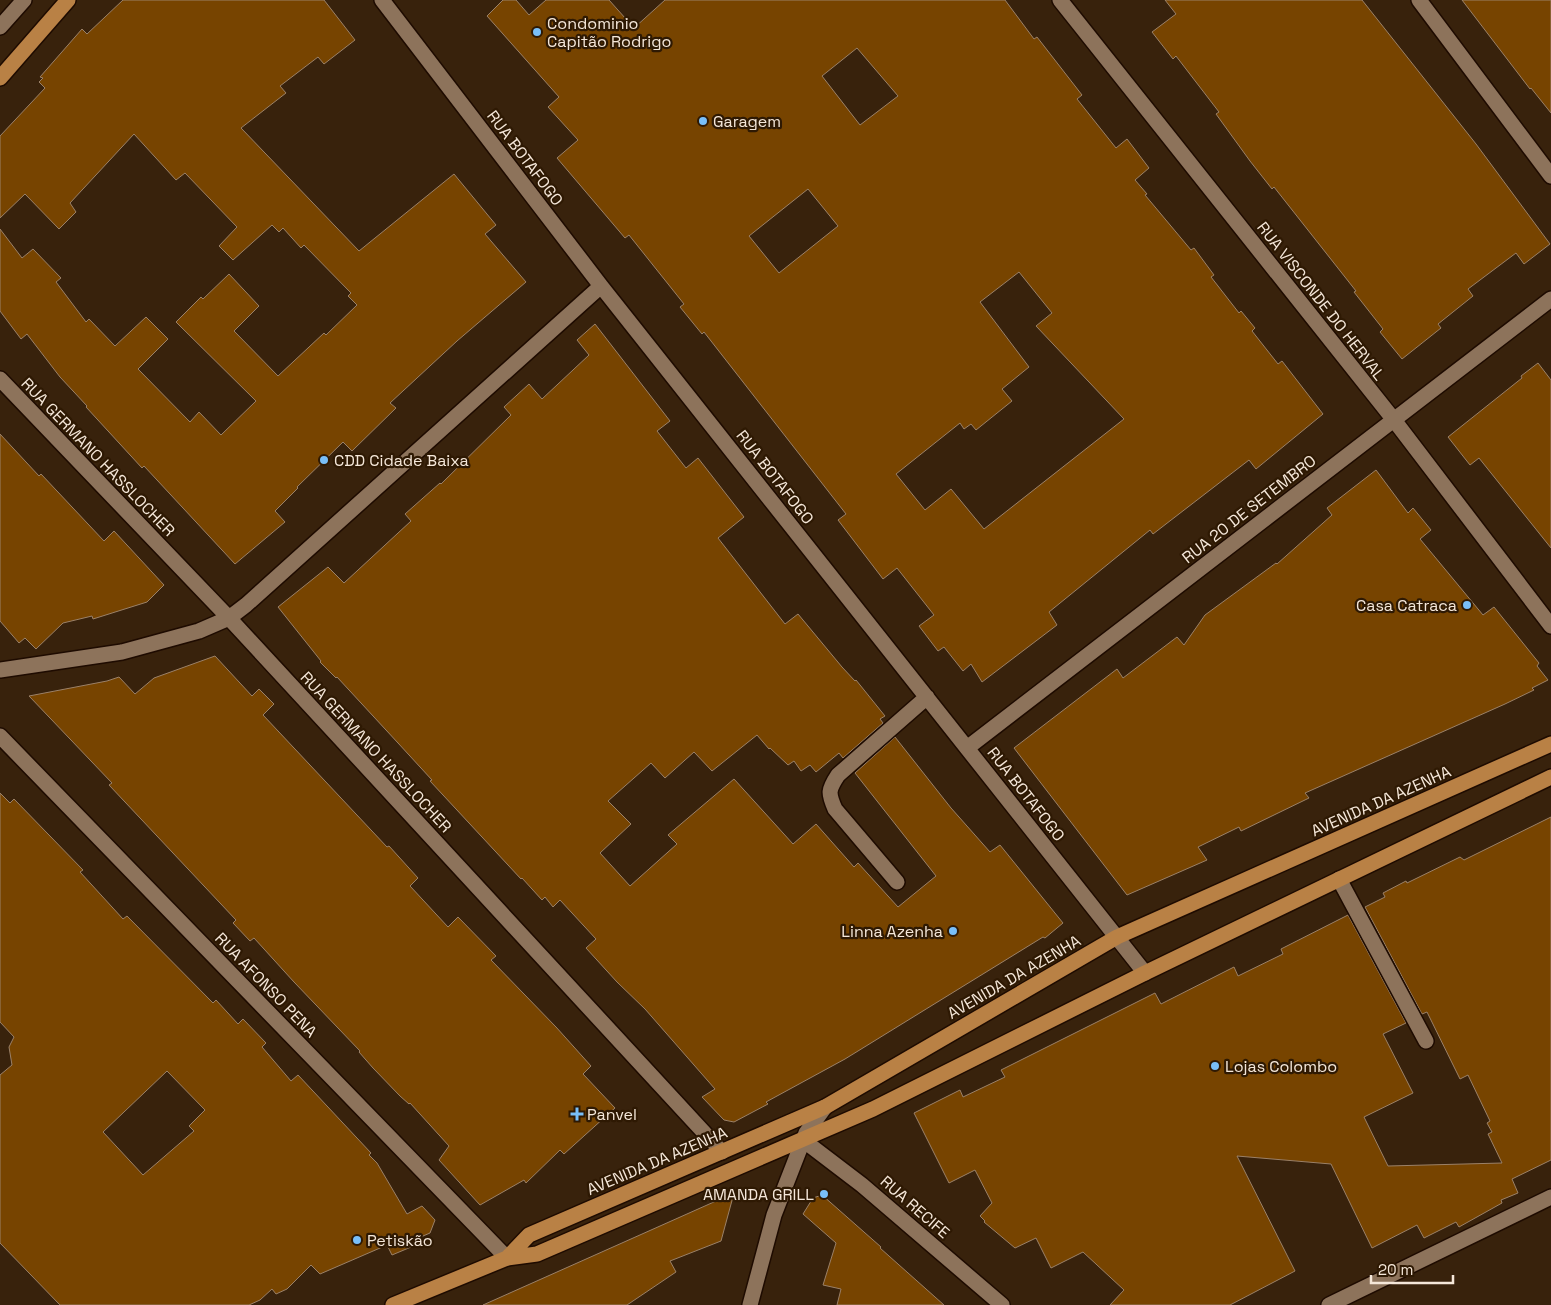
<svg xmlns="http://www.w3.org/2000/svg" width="1551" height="1305" font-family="'Space Grotesk',sans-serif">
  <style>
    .building { fill: #740; stroke: #9b8168; fill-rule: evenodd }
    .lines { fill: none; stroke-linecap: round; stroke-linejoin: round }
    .minor-casing { stroke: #1e0b00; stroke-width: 18 }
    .major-casing { stroke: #1e0b00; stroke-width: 18 }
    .minor { stroke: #8d735b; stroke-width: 15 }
    .major { stroke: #b98145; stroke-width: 15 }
    .poi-dot { fill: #79bff8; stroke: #2e1903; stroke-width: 2 }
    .labels { text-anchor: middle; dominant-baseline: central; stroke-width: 4.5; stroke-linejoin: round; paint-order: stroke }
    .poi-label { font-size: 16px; fill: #f5e7d9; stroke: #2e1903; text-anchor: start }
    .street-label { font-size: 16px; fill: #f5e7d9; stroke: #2e1903 }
  </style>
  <rect width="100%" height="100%" fill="#38220c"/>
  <path class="building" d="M123,0H324L355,40L324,64L318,57L280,86L286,93L241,128L359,251L454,174L496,225L485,234L526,282L457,341L390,403L396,408L352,451L343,442L297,487L298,488L275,511L285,522L235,564L144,466L142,468L86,407L87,406L60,377L27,334L21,339L0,311V229L22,258L33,249L61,278L56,282L86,322L89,319L115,346L146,317L168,339L138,369L190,422L199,412L221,435L256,401L176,322L201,297L203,299L229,274L259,306L234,331L278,376L324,333L326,335L357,305L348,296L351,293L304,245L301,248L283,228L279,232L272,225L233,260L219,246L237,227L185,173L176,180L134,134L70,203L76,212L59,229L25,194L0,218V136L45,88L39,82L43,78L40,77L82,29L87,34Z
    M503,0H516L529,15L546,0H609L634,28L665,0H1005L1034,39L1037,37L1082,95L1077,99L1116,148L1127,139L1149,168L1135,180L1147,194L1145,195L1191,250L1194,248L1214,275L1211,277L1239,313L1241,311L1255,328L1252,331L1278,364L1282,361L1323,414L1256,469L1249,460L1153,534L1150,530L1049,612L1057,625L982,682L971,664L963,671L944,647L938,651L919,626L934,615L897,568L883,579L838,520L846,514L704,332L702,334L680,307L684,304L629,235L625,238L557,158L578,140L548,107L559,97L487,16ZM857,48L898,96L860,125L822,76ZM808,189L838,226L779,273L749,236ZM1019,272L1052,313L1036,326L1124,419L984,529L951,489L925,510L896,474L960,423L964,429L971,424L976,430L1012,401L1002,389L1029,367L980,302Z
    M1165,0H1362L1476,144L1550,244L1524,264L1516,253L1468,289L1473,296L1438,324L1441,328L1402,359L1380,332L1383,329L1354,292L1356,291L1274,187L1272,189L1250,161L1216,114L1219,112L1176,56L1173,59L1152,32L1176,14Z
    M1462,0H1551V113L1531,88L1530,89Z
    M595,324L670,421L657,431L686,468L698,458L744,517L718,538L785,624L798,614L842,667L855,681L856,680L885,716L880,719L883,723L843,758L839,753L816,772L810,765L801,771L794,761L788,765L770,748L769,749L757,735L712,771L694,752L665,778L651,763L608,801L631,824L600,853L630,886L677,844L668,835L734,779L793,844L816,824L854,867L858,863L898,907L936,876L855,773L895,737L951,808L990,852L1000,845L1063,923L1045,938L1043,937L845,1059L766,1102L768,1104L734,1122L724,1120L702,1097L715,1089L645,1009L617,982L586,948L596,939L560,900L553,907L545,897L542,900L522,878L521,879L430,781L432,780L398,743L337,677L336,678L320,662L321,661L278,607L328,567L344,583L411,521L405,514L440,483L441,484L511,415L504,407L529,384L542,399L589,355L577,340Z
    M1538,363L1551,380V548L1479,458L1470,465L1448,437L1522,378L1521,376Z
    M0,434L39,476L41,474L104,541L114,531L164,585L147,602L93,619L92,616L63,623L36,649L25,638L19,643L0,621Z
    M1376,470L1408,513L1413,508L1431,530L1420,539L1483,615L1494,607L1539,663L1537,666L1548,680L1532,688L1534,690L1505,704L1305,793L1309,798L1241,831L1239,827L1198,847L1207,860L1127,895L1014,748L1117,669L1123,678L1177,637L1184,645L1205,615L1276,563L1277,564L1332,515L1327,508Z
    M215,656L252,696L259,689L274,704L263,715L387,847L389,846L418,878L410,886L448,927L458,917L496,956L491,960L556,1027L591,1066L583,1074L615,1108L564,1154L560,1150L526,1183L524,1180L480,1205L439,1160L449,1146L410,1103L409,1104L400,1096L373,1068L359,1052L360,1051L294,982L254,938L250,941L233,923L236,920L109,785L112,783L29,696L107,681L119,677L135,694L154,678Z
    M0,793L10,803L14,799L83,870L80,872L123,919L127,916L213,1003L216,1000L238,1024L243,1019L266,1043L262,1047L291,1081L298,1075L371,1153L369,1155L377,1163L407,1214L422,1206L435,1220L430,1233L409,1242L411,1247L392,1255L387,1245L320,1274L311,1265L287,1289L276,1294L272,1289L260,1300L249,1305H60L0,1243V1075L12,1065L9,1047L14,1037L0,1022ZM167,1071L205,1110L189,1126L194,1131L143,1175L103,1132Z
    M1551,817V1160L1512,1179L1518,1193L1501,1200L1502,1203L1459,1227L1456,1222L1424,1238L1417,1225L1372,1248L1331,1164L1237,1156L1295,1271L1230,1305H1110L1124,1290L1083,1252L1051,1268L1036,1238L1015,1248L984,1222L985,1221L980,1216L992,1203L975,1170L949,1183L914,1113L960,1090L963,1097L1005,1077L1001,1070L1155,993L1161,1004L1234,967L1238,976L1283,954L1281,949L1348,915L1406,1023L1383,1034L1413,1093L1364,1117L1388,1166L1502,1163L1488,1134L1492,1132L1487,1123L1490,1121L1468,1075L1460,1079L1427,1012L1422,1014L1365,907L1385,897L1383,893L1406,881L1407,883L1460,857L1464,860Z
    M734,1193L721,1241L670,1261L676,1272L627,1305H483Z
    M822,1195L881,1247L880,1248L944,1305H837L841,1289L823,1285L836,1243L803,1214L813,1198Z"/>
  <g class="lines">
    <defs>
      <path id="minor" d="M382,0L601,286L1145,973
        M1060,0L1394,420L1551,626
        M1419,0L1551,176
        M0,27L24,0
        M0,379L229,618L722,1152
        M0,670L122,652L199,631L229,618L246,605L601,286
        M0,736L507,1258
        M967,748L1551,299
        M1339,879L1426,1041
        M897,882L835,809C828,793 828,790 838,775L927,697
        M803,1140L862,1185L1002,1305
        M750,1305L774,1215L806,1133L825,1107
        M1329,1305L1551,1197"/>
      <path id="major" d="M0,78L68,0
        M507,1258L529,1235L825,1107L1117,937L1551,744
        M393,1305L507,1258L537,1254L873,1109L1145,973L1551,777"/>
    </defs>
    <use href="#minor" class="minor-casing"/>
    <use href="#major" class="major-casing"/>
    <use href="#minor" class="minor"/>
    <use href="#major" class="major"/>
  </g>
  <g class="poi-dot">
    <circle cx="537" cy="32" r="5"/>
    <circle cx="703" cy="121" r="5"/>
    <circle cx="324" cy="460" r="5"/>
    <circle cx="1467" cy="605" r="5"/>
    <circle cx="953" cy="931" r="5"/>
    <circle cx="1215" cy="1066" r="5"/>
    <path d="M574.5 1106.5h5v5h5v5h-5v5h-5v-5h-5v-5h5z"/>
    <circle cx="824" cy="1194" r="5"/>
    <circle cx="357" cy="1240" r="5"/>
  </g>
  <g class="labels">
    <g class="poi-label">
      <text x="547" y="23">Condominio<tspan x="547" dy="18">Capitão Rodrigo</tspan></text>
      <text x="713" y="121">Garagem</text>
      <text x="334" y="460">CDD Cidade Baixa</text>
      <text x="1457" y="605" text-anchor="end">Casa Catraca</text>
      <text x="943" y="931" text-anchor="end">Linna Azenha</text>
      <text x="1225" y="1066">Lojas Colombo</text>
      <text x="587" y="1114">Panvel</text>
      <text x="814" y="1194" text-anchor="end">AMANDA GRILL</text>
      <text x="367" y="1240">Petiskão</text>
    </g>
    <g class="street-label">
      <text transform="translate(525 158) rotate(53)">RUA BOTAFOGO</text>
      <text transform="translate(1321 301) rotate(52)">RUA VISCONDE DO HERVAL</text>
      <text transform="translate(98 457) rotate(46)">RUA GERMANO HASSLOCHER</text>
      <text transform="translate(775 477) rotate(52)">RUA BOTAFOGO</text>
      <text transform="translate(1249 509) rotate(-38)">RUA 20 DE SETEMBRO</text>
      <text transform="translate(376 752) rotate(47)">RUA GERMANO HASSLOCHER</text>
      <text transform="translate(1026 794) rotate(52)">RUA BOTAFOGO</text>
      <text transform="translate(1381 801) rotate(-24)">AVENIDA DA AZENHA</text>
      <text transform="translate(1014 977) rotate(-30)">AVENIDA DA AZENHA</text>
      <text transform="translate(266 985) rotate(46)">RUA AFONSO PENA</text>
      <text transform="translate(657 1161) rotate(-23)">AVENIDA DA AZENHA</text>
      <text transform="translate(915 1207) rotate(41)">RUA RECIFE</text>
    </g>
  </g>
  <path d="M1371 1275v8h82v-8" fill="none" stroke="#f5e7d9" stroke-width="2.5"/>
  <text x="1378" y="1275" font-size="15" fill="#f5e7d9" stroke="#2e1903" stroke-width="4" paint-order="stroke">20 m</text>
</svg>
